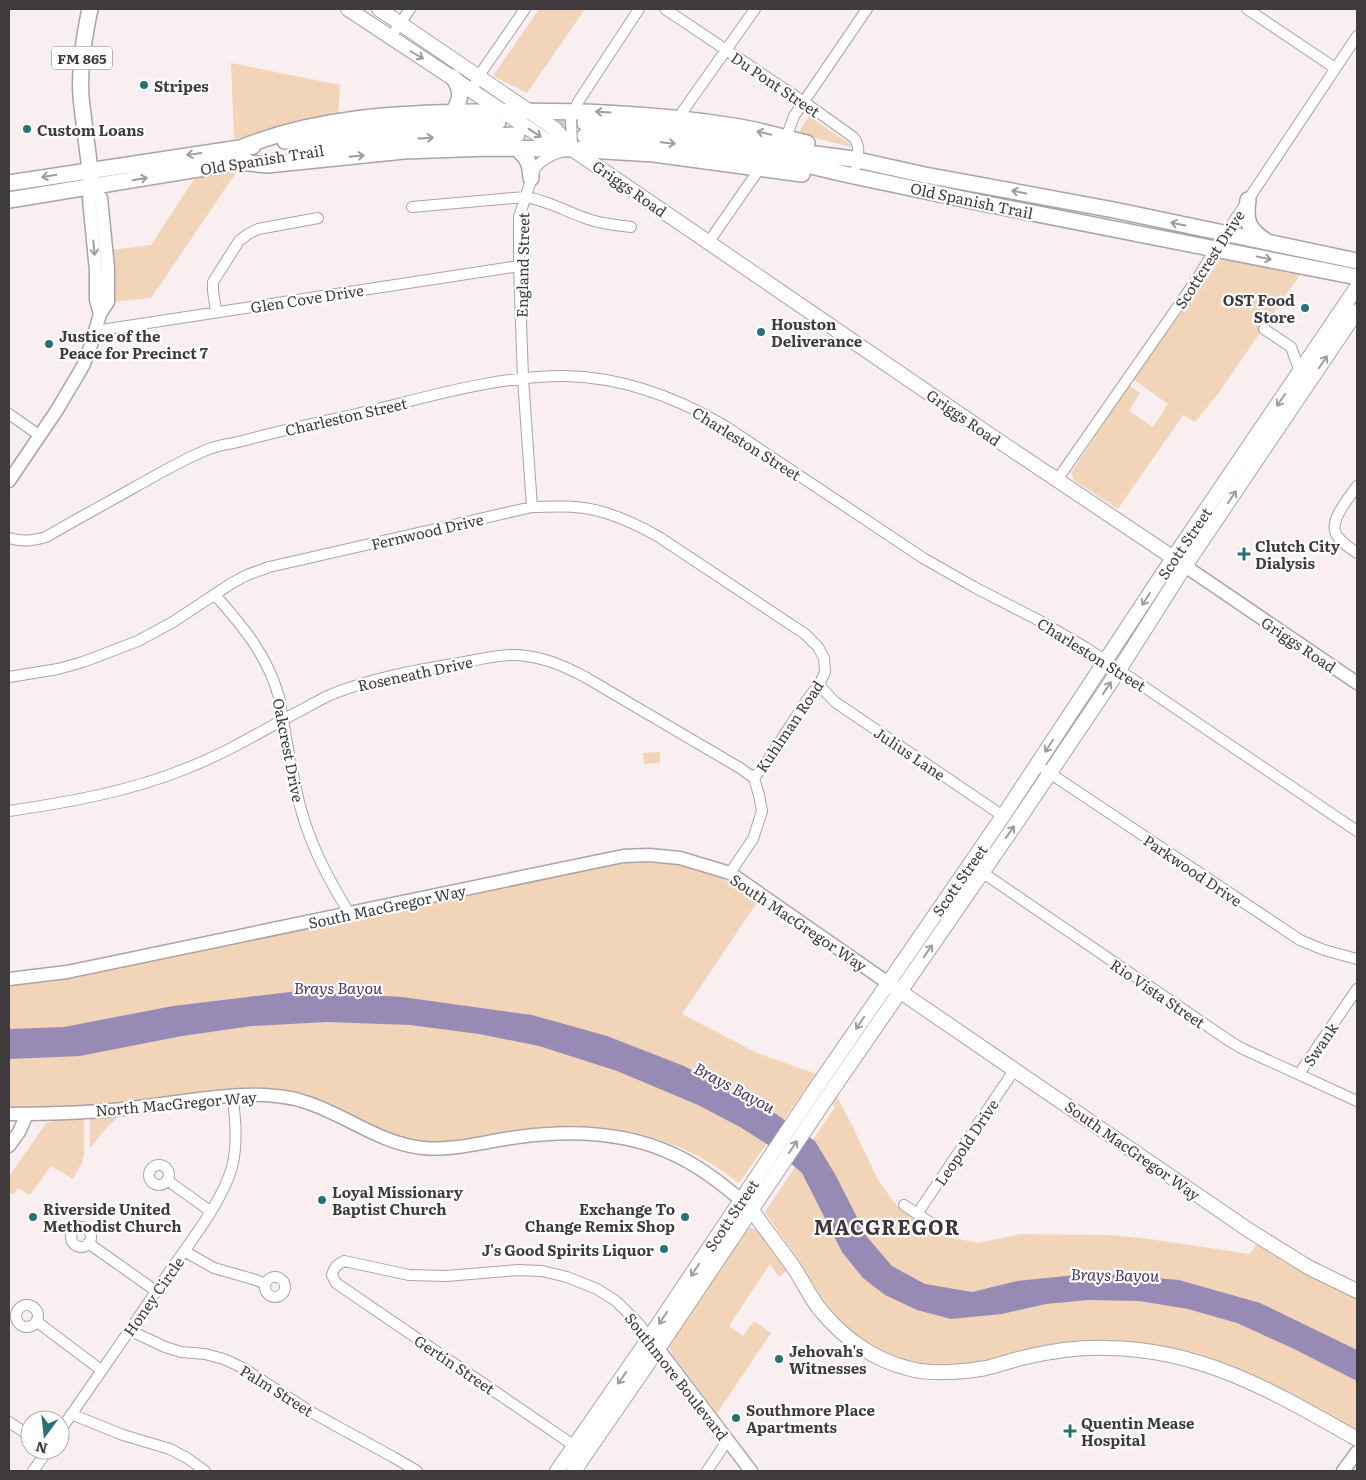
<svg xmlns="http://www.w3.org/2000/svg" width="1366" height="1480" font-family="Literata,serif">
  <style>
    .green { fill: #f2d4b8 }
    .water { fill: #978bb6 }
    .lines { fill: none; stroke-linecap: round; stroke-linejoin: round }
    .primary-tunnel { stroke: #d4cbcd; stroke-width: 15; stroke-dasharray: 15 8; stroke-linecap: butt }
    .minor-casing { stroke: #aca3a5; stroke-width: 12 }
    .tertiary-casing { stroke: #aca3a5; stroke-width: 15 }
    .secondary-casing { stroke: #aca3a5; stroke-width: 16 }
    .primary-casing { stroke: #aca3a5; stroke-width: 18 }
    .minor { stroke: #fff; stroke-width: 10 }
    .tertiary { stroke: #fff; stroke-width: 12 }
    .secondary { stroke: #fff; stroke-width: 14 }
    .primary { stroke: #fff; stroke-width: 15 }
    .oneway { stroke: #9f9d9e }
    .poi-dot { fill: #287277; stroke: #fff; stroke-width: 2 }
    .labels { text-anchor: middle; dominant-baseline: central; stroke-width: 4.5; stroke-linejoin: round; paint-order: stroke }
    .shield { fill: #fff; stroke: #797676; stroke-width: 1 }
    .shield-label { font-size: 14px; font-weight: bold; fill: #3f3b3c }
    .street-label { font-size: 15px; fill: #3f3b3c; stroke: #fff }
    .poi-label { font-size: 15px; font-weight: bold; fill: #3f3b3c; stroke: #fff; text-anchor: start }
    .water-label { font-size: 16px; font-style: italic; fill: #46336a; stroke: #fff }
    .district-label { font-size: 20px; font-weight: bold; letter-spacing: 1px; fill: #3d3537; stroke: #fff }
  </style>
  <rect width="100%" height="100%" fill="#f9eff1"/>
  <path class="green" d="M539,9H585L527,93L493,76Z
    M231,63L340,85L338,118L323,120L234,139Z
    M809,116L851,145V147L800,134L801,128Z
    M236,173L151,298L113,302L114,274L112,250L151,245L195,178Z
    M1225,258L1302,272L1217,395L1196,421L1195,422L1183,415L1118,509L1074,480L1071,473L1129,385L1140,393L1129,411L1153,427L1168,404L1133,379L1215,267L1220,260Z
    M660,752V763L644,764L643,753Z
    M631,861L681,864L721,877L758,901L682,1014L757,1053L816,1074L739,1183C724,1172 710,1162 694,1154C647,1130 588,1121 536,1128C502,1133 468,1143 434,1142C375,1140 328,1093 269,1088C229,1085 182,1096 141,1101C97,1106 53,1107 9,1108V985L83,975Z
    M837,1097L852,1125L879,1182L898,1207L921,1224L949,1237L978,1243L1021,1234L1109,1235L1142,1238L1250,1254L1258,1242L1357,1296V1432L1261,1380L1225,1365L1146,1345L948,1367C888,1363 854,1343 820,1295C812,1284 807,1273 800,1262C788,1245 776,1228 765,1212L835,1107L832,1104Z
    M120,1115L108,1126L90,1148V1116Z
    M84,1117V1154L82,1163L73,1179L51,1166L30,1195L18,1188L13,1195L9,1192V1177L46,1123L52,1122L53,1119Z
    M750,1228L756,1229L759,1232L787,1270L779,1277L770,1264L729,1326L743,1336L754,1321L771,1333L717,1413L673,1355L668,1344L745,1229Z"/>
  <path class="water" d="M299,991L402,997L532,1015L607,1036L684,1066L776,1114L815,1141L835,1174L867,1237L892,1266L925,1284L972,1292L1017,1281L1095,1273L1179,1280L1260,1303L1357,1350V1381L1292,1348L1237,1323L1188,1309L1139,1301L1088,1300L1046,1304L1002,1314L951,1319L917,1310L885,1295L863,1278L842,1252L802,1173L773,1148L740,1127L698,1105L617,1071L539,1046L479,1034L410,1025L327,1022L252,1026L182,1036L80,1056L9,1059V1029L64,1027L173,1006Z"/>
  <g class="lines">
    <path class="primary-tunnel" d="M512,122L585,123"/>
    <defs>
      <path id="minor" d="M665,9L804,102L853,137C861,145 858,156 856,166
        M1247,9L1335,68
        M390,38L410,9
        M472,91L478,77L525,9
        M678,118L755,9
        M786,138L794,116L867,9
        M412,207L525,197C547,200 567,212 588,219C602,224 616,225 631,227
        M708,243L760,168
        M216,312L213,291V282L239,241L248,234L258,229L318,218
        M1264,329L1291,347L1300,372
        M95,331L519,266
        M9,414L39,435
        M1057,480L1197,279L1216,248L1357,36
        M1357,486C1349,498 1329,520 1336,534C1341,543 1350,548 1357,553
        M532,507L523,378L519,266V217L535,168C545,156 557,153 572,149L571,119L578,102L639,9
        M9,538C22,542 32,541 46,537C75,520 105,504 135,487C159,474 183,459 209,449C219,445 231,444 242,441C279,431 316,423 352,415C422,399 492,376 564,376C621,377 676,397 725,426L923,558L974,587L1040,621L1088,649L1357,831
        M215,595C241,624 267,655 278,694C281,702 281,711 283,720C288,749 293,778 300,806C311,847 328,878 349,913
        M9,677L58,669L83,662L138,641L173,622L232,583L247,575L269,567L532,507C546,507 561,506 575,507C605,509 633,522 659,537L805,634L818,647L824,658L825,672L819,685L809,697L768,760L754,778
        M819,685L835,702L1003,816
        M1045,770L1300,940L1324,950L1357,959
        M9,811C69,802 128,792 185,769C221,755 252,737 286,718C301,711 315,702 330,695C374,677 418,670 465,662C482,659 501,654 517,655C544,657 562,665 585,677L740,768L754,778
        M970,864L1228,1040L1241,1048L1357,1101
        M730,873L753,839L762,811L759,795L754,778
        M1299,1074L1357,989
        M149 1175a10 10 0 1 1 20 0a10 10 0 1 1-20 0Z
        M167,1180L210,1211
        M904,1205L931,1223
        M917,1214L1015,1069
        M71 1237a10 10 0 1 1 20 0a10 10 0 1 1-20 0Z
        M88,1243L156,1291
        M184,1251L214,1268L256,1280L265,1284
        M265 1287a10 10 0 1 1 20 0a10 10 0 1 1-20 0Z
        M16 1316a11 11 0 1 1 22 0a11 11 0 1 1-22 0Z
        M36,1321L101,1370
        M129,1330L165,1347L181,1352L205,1354L224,1359L243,1368L311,1412L393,1457L417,1471
        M71,1414L123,1435L170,1449L187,1458L205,1471
        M9,1422L30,1436
        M60,1431C97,1377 135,1323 172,1268C192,1240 223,1200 232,1167C238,1143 236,1119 232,1095
        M579,1449L336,1283L332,1275C334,1268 336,1265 344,1261L409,1275L446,1276L518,1270L542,1271L567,1277L597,1289L616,1301L639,1324L649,1338
        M33,1471L48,1450
        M707,1471L727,1441"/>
      <path id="tertiary" d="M92,187L89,199L96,271V300L100,314
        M9,481L57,410L83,366L91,345L100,314L108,302V268L101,198L92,187
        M1185,566L1357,683
        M9,979L67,972L623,856L649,855L680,858L730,873L888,983
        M9,1114C49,1114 91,1113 131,1108C154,1105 177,1102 199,1099C225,1096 250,1093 276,1096C284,1097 294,1098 302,1101C344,1113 377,1143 423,1148C455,1151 486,1141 518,1137C570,1130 627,1132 675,1155C699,1166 721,1183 741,1200
        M9,1146L19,1132L27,1114
        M653,1342L751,1471
        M1343,1471L1357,1452"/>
      <path id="secondary" d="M348,9L546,140L572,149L993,437L1181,563
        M379,9L555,129L571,148
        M892,986L1250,1231L1308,1267L1357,1291
        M745,1204L752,1210C766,1231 782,1250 796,1271C805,1285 812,1301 823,1313C844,1338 874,1360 907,1368C929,1375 963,1372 986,1368C999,1365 1012,1360 1026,1357C1052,1351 1081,1347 1108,1348C1203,1349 1278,1394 1357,1439
        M557,1471L649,1338L814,1091L1003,816L1173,558L1357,287
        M574,1471L658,1349L826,1099L1015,825L1119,670L1185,566L1357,311"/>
      <path id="primary" d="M90,9C84,37 79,68 81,97C84,125 88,152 91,179
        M453,112C462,98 462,91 453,77
        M585,123L652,129L726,137L808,153L853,159L925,175L1114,210L1357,261
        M585,136L676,144L734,152L802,164L849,175L982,203L1357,277
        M285,141L378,128L443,124L498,122
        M243,147C317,117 397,113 477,112C565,110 653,112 740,127C763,131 785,138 807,143
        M516,148C528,158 530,163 531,178
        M297,152L387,140L517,135
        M239,162L267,165L404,151L488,148L572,149L654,154L802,174
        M9,183L253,146
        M9,200L247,161
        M1248,200C1245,221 1248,229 1266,241"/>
    </defs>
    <use href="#minor" class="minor-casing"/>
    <use href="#tertiary" class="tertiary-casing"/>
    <use href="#secondary" class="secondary-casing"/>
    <use href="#primary" class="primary-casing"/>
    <use href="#minor" class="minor"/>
    <use href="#tertiary" class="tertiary"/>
    <use href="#secondary" class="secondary"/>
    <use href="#primary" class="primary"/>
  </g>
  <defs><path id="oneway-shaft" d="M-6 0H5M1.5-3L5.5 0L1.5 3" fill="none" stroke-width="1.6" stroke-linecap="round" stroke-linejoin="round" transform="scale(1.25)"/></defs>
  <g class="oneway">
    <use href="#oneway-shaft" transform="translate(417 55) rotate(30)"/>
    <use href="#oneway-shaft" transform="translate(603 112) rotate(-177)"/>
    <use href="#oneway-shaft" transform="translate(535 133) rotate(33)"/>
    <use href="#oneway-shaft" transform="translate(764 133) rotate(-166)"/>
    <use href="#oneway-shaft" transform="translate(426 138) rotate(-3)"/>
    <use href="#oneway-shaft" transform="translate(668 143) rotate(6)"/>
    <use href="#oneway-shaft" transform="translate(194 154) rotate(172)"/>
    <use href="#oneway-shaft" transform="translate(357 156) rotate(-6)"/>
    <use href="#oneway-shaft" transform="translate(49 176) rotate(171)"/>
    <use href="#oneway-shaft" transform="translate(140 179) rotate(-10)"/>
    <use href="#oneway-shaft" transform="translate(1019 192) rotate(-169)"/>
    <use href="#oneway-shaft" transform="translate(1178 224) rotate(-168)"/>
    <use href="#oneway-shaft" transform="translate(94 248) rotate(84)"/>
    <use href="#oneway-shaft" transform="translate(1264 258) rotate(11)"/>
    <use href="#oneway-shaft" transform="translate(1323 362) rotate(-56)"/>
    <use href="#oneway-shaft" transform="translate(1281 400) rotate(124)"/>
    <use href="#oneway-shaft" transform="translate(1232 497) rotate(-56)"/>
    <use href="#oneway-shaft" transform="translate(1146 599) rotate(123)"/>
    <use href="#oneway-shaft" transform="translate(1107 688) rotate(-56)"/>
    <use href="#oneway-shaft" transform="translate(1049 746) rotate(123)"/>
    <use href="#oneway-shaft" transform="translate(1010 832) rotate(-55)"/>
    <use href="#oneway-shaft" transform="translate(928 951) rotate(-55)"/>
    <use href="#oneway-shaft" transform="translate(860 1023) rotate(124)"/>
    <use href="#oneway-shaft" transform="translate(793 1147) rotate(-56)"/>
    <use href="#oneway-shaft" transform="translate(695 1270) rotate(124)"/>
    <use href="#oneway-shaft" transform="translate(663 1318) rotate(124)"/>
    <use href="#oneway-shaft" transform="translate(622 1378) rotate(125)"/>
  </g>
  <g class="poi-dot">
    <circle cx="144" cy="85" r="5"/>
    <circle cx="27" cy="129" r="5"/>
    <circle cx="1305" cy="308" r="5"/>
    <circle cx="761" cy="332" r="5"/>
    <circle cx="49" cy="344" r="5"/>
    <path d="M1241.5 546.5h5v5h5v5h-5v5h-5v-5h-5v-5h5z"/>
    <circle cx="322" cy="1200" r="5"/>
    <circle cx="33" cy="1217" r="5"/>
    <circle cx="685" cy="1217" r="5"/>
    <circle cx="664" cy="1249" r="5"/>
    <circle cx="779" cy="1359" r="5"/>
    <circle cx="736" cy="1418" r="5"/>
    <path d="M1067.5 1423.5h5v5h5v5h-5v5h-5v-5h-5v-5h5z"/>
  </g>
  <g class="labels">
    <rect class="shield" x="52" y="46.5" width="60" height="23" rx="4"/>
    <g class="shield-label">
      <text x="82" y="58">FM 865</text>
    </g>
    <g class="street-label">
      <text transform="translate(776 84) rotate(34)">Du Pont Street</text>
      <text transform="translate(262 159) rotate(-9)">Old Spanish Trail</text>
      <text transform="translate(630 188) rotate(35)">Griggs Road</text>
      <text transform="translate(972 200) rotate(12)">Old Spanish Trail</text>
      <text transform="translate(1209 259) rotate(-57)">Scottcrest Drive</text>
      <text transform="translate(522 265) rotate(-89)">England Street</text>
      <text transform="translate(307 298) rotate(-9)">Glen Cove Drive</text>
      <text transform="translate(346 416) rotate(-13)">Charleston Street</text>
      <text transform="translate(964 417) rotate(35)">Griggs Road</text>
      <text transform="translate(747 443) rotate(32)">Charleston Street</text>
      <text transform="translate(427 531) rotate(-13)">Fernwood Drive</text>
      <text transform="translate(1184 543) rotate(-56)">Scott Street</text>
      <text transform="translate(1299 644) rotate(34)">Griggs Road</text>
      <text transform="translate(1092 654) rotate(32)">Charleston Street</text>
      <text transform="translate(415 673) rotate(-12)">Roseneath Drive</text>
      <text transform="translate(789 726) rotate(-56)">Kuhlman Road</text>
      <text transform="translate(289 750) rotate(79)">Oakcrest Drive</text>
      <text transform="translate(910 753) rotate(34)">Julius Lane</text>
      <text transform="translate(1193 870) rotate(34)">Parkwood Drive</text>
      <text transform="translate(959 880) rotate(-55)">Scott Street</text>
      <text transform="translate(387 906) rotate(-12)">South MacGregor Way</text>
      <text transform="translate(799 922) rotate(34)">South MacGregor Way</text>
      <text transform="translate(1158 993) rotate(34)">Rio Vista Street</text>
      <text transform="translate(1320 1044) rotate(-56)">Swank</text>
      <text transform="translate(176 1103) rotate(-5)">North MacGregor Way</text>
      <text transform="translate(966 1142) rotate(-56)">Leopold Drive</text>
      <text transform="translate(1133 1150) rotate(35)">South MacGregor Way</text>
      <text transform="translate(731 1215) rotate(-56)">Scott Street</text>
      <text transform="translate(153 1296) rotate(-55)">Honey Circle</text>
      <text transform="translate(455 1364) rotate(34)">Gertin Street</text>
      <text transform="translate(677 1376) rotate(52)">Southmore Boulevard</text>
      <text transform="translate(277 1390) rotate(32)">Palm Street</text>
    </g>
    <g class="poi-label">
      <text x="154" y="85">Stripes</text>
      <text x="37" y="129">Custom Loans</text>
      <text x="1295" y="299" text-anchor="end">OST Food<tspan x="1295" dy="17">Store</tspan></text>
      <text x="771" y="323">Houston<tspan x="771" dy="17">Deliverance</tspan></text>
      <text x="59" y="335">Justice of the<tspan x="59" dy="17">Peace for Precinct 7</tspan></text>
      <text x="1255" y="545">Clutch City<tspan x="1255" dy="17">Dialysis</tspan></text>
      <text x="332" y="1191">Loyal Missionary<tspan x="332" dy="17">Baptist Church</tspan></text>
      <text x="43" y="1208">Riverside United<tspan x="43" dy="17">Methodist Church</tspan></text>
      <text x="675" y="1208" text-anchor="end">Exchange To<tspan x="675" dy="17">Change Remix Shop</tspan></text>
      <text x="654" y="1249" text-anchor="end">J's Good Spirits Liquor</text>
      <text x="789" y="1350">Jehovah's<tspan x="789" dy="17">Witnesses</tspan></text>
      <text x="746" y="1409">Southmore Place<tspan x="746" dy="17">Apartments</tspan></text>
      <text x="1081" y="1422">Quentin Mease<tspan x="1081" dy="17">Hospital</tspan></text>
    </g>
    <g class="water-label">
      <text x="338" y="987">Brays Bayou</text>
      <text transform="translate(735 1087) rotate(28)">Brays Bayou</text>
      <text transform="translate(1115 1274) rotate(1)">Brays Bayou</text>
    </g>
    <g class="district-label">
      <text x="887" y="1226">MACGREGOR</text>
    </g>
  </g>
  <rect width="1366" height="1480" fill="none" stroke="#3f3b3c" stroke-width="20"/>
  <g transform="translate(45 1435) rotate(195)"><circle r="24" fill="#ffffff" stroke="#b2b1b1"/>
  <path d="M0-4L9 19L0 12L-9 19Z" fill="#287277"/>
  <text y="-8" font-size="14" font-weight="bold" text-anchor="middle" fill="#3f3b3c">N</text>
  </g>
</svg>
